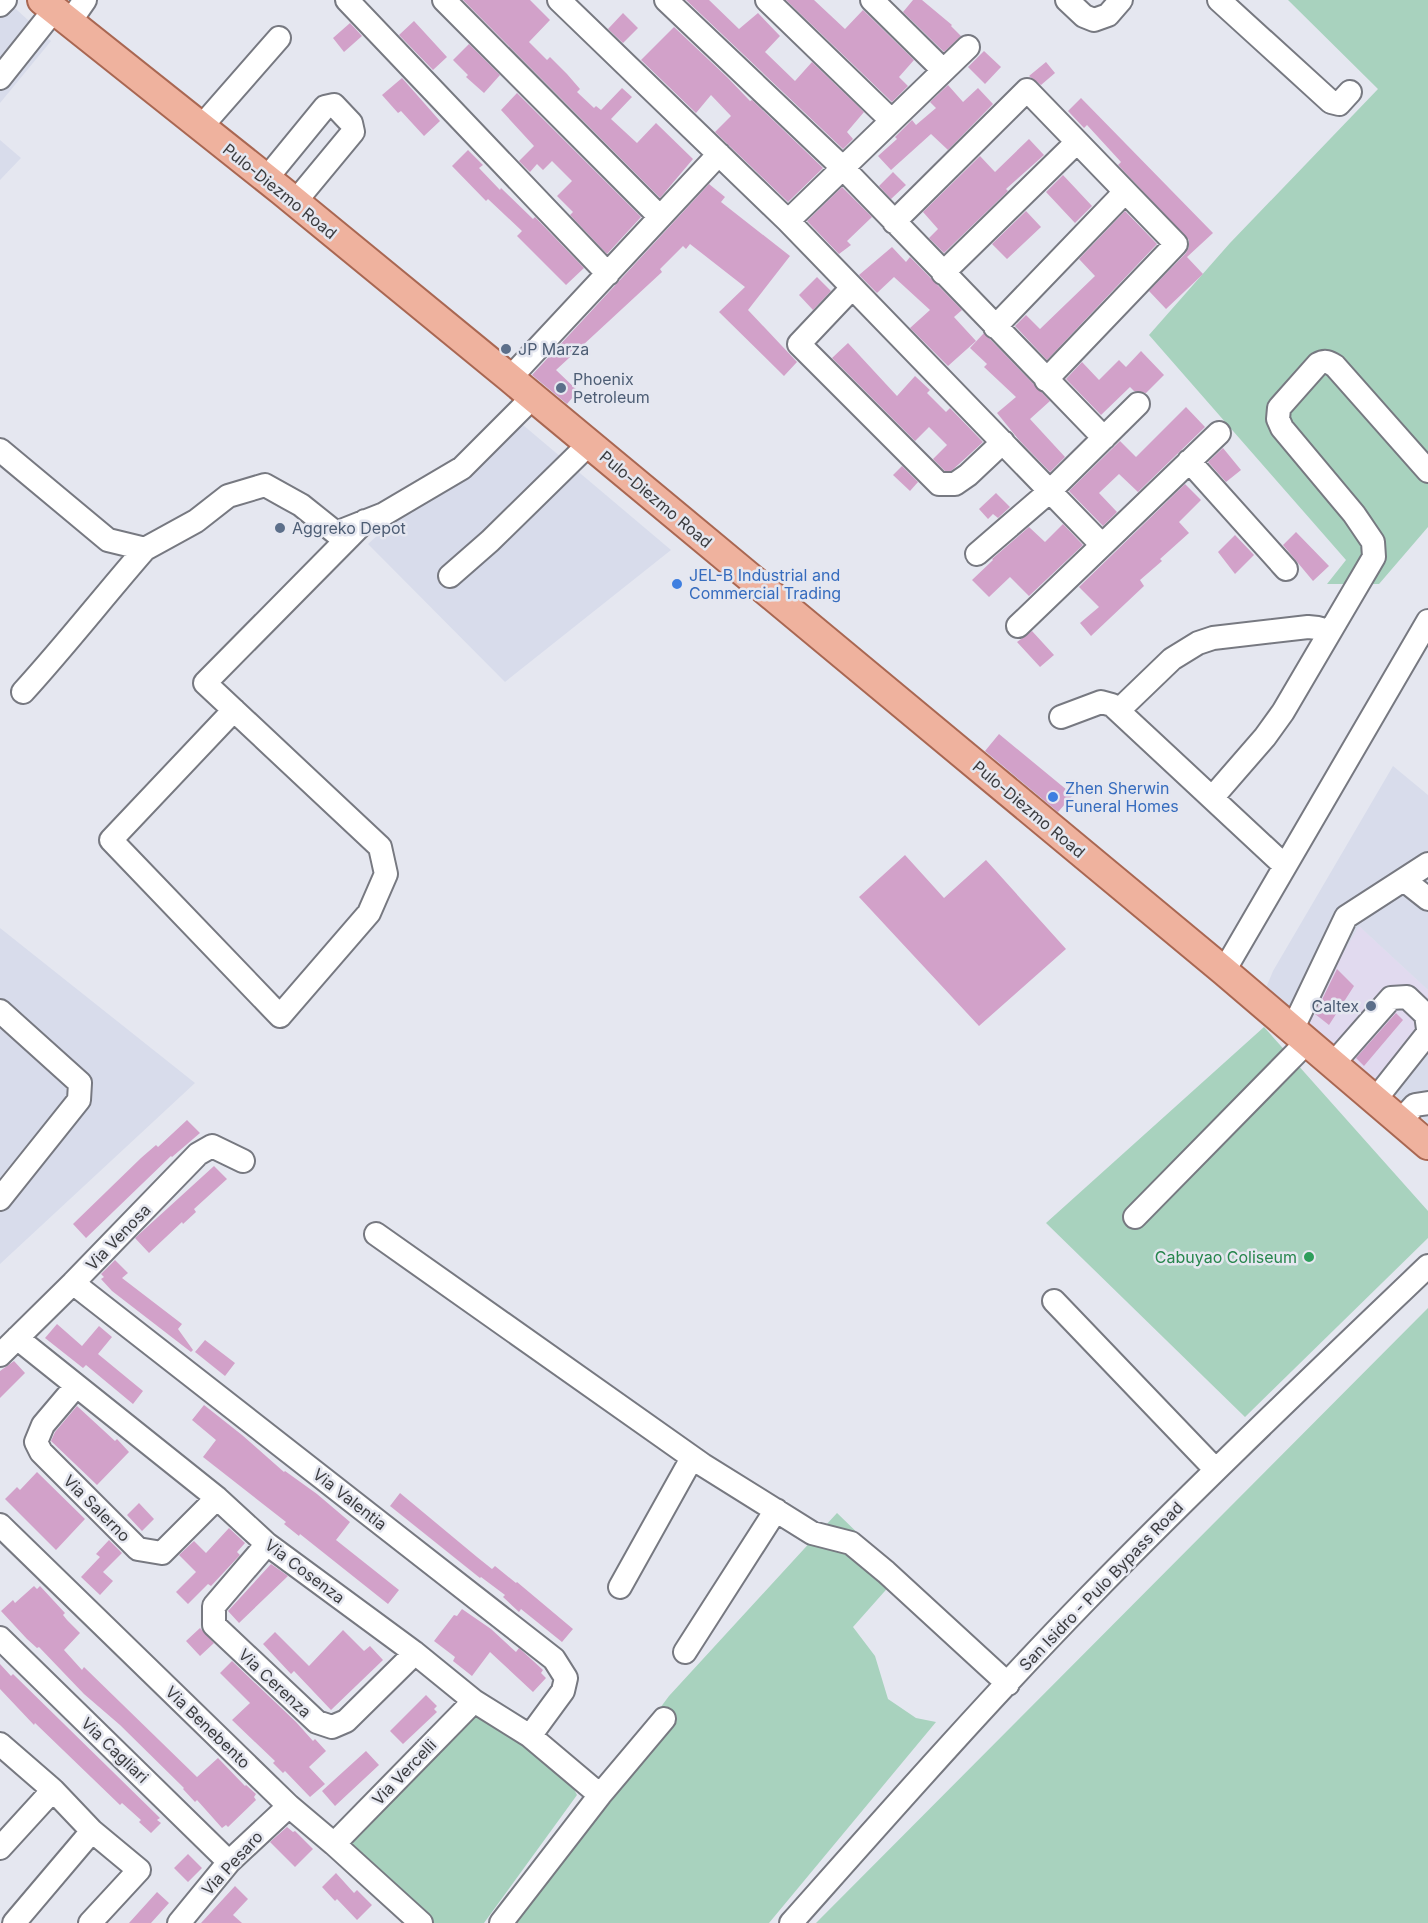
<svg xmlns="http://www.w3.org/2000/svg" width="1428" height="1923" font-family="Inter,sans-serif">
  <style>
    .commercial { fill: #e1daef }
    .built { fill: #d8dceb }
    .green { fill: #a8d2be }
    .building { fill: #d2a1c9 }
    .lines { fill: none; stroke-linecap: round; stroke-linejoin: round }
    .minor-casing { stroke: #777981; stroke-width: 26 }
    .major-casing { stroke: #a96752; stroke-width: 32 }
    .minor { stroke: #fff; stroke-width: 22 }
    .major { stroke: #efb29e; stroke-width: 28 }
    .service-dot { fill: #5c6f8a; stroke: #e5e7f0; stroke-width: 2 }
    .shop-dot { fill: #3f7fe0; stroke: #e5e7f0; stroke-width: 2 }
    .leisure-dot { fill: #2e9e5b; stroke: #e5e7f0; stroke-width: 2 }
    .labels { text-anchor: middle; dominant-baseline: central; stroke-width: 5; stroke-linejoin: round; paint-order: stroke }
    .street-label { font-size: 16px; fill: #3b3c3f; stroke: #e5e7f0 }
    .service-label { font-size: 16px; fill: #4e5e75; stroke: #e5e7f0; text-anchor: start }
    .shop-label { font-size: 16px; fill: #366cbe; stroke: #e5e7f0; text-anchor: start }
    .leisure-label { font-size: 16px; fill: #27864d; stroke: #e5e7f0; text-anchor: end }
  </style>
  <rect width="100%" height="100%" fill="#e5e7f0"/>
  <path class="commercial" d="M1358,925L1428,990V1053L1393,1094L1304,1021Z"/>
  <path class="built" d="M0,0H6L51,41L0,103Z
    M0,140L21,158L0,180Z
    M510,414L671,550L505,682L368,544Z
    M1393,766L1428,795V990L1359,926L1304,1021L1265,990L1273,971Z
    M0,928L195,1083L0,1264Z
    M1428,1053V1123L1393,1094Z"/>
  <path class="green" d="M1288,0H1428V527L1379,584H1327L1346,560L1149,335L1230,243L1378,89Z
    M1264,1027L1428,1211V1238L1245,1417L1046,1223Z
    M1428,1308V1923H816Z
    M837,1513L900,1574L853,1627L875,1656L888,1699L916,1718L936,1722L769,1923H500L669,1696Z
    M475,1708L569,1780L577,1795L484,1923H432L352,1844L353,1833Z"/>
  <path class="building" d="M463,0H530L550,20L529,42L547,60L550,57L567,74L580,89L577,92L594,108L596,106L601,110L622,88L632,97L611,119L637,143L656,123L693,159L660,198Z
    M686,0H709L739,29L758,13L780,36L765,52L795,81L812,62L864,112L847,132L853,139L843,149Z
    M786,0H814L845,29L863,10L914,60L899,77L908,86L892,102Z
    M913,0H922L952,25L951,26L961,36L944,52L903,12Z
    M623,13L638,28L623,43L608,29Z
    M414,21L447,57L433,70L399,35Z
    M350,23L362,36L344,52L333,38Z
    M674,27L727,77L750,101L752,100L823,168L788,202L715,132L731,116L711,95L696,113L641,60Z
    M469,44L500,75L484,93L466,77L468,75L453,60Z
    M984,51L1001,67L985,84L968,67Z
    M1046,62L1055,73L1041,85L1029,76Z
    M402,78L440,121L424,136L401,111L398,113L382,95Z
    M948,85L963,102L978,88L993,104L948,150L931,134L891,170L878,156L897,139L895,137L912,120L916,125L936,108L930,102Z
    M517,93L641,217L607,254L570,215L573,212L557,196L572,181L552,161L543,170L537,164L530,172L519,161L534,146L501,110Z
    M1081,98L1213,233L1187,257L1203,274L1166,309L1149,291L1186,253L1189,247V240L1118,165L1121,162L1087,125L1084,128L1068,111Z
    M1029,139L1044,155L1006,189L1008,191L944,253L929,238L938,229L923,212L980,156L995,172Z
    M468,150L483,165L479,168L500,190L501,188L533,219L535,217L584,268L566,285L517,236L522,231L488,199L486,201L452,166Z
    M893,172L906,185L891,199L879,186Z
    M1063,175L1092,206L1075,223L1046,192Z
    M709,184L725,197L721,202L790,256L748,310L797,362L784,376L719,312L745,287L690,244L686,249L683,246L660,269L662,272L556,370L578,391L567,404L532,375Z
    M842,187L872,217L847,241L851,245L839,254L807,221Z
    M1026,211L1041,227L1007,259L992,244Z
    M1125,211L1157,244L1047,360L1015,326L1026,315L1040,329L1095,276L1079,259Z
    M892,247L906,262L910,257L962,310L954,317L976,341L948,366L910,328L930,310L894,277L877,293L859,275Z
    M817,277L831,291L813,310L799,295Z
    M984,333L1050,401L1030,419L1065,457L1050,472L1019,440L997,413L1016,397L984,367L987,364L970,348Z
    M848,343L897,396L915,376L930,390L927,393L946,412L950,408L983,442L959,464L951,471H945L933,459L947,445L929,427L915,441L832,358Z
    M1141,351L1164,375L1146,393L1134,391L1130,387L1101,415L1066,379L1082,362L1099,380L1119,360L1126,367Z
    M1186,407L1205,427L1138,492L1119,474L1099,493L1117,512L1103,526L1069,491L1120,441L1136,457Z
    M1223,448L1241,470L1226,482L1208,462Z
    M902,466L918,482L910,491L893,475Z
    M1185,484L1201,500L1179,522L1189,533L1160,559L1162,561L1140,580L1144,586L1091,636L1080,623L1099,607L1079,587Z
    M996,493L1010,507L998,518L993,514L988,519L979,509Z
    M1063,524L1083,545L1029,596L1010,577L989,597L972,580L993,560L992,559L1029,527L1045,542Z
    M1296,532L1329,566L1313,581L1283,545Z
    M1235,535L1254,555L1235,574L1218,552Z
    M1032,631L1054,655L1040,667L1017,642Z
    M999,734L1073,795L1058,812L985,751Z
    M905,855L944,898L986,860L1066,949L979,1026L859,897Z
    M1337,969L1354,986L1329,1025L1315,1014Z
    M1396,1013L1403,1020L1364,1066L1356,1058Z
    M187,1120L200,1133L172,1157L171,1156L86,1238L73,1224L141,1158L156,1145L158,1147Z
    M214,1166L227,1179L194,1209L196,1212L183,1224L182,1222L149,1253L135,1238Z
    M115,1260L128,1273L122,1278L182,1324L178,1329L193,1350L191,1352L112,1291L101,1279L104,1277L101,1274Z
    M57,1324L82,1346L99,1326L112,1337L98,1354L143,1391L133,1404L86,1365L83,1368L45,1338Z
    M205,1340L235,1363L225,1376L195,1352Z
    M14,1361L25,1373L0,1398V1371Z
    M204,1405L242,1435L284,1472L285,1471L317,1494L350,1522L336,1540L399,1590L388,1604L300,1534L299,1536L284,1524L286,1522L203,1457L216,1440L192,1420Z
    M77,1406L115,1441L117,1439L129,1452L97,1485L51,1441L55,1432Z
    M37,1472L85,1519L56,1550L5,1499L17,1487L20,1490Z
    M400,1493L477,1557L492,1569L495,1566L516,1583L517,1582L573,1629L562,1642L521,1609L519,1612L503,1597L505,1595L481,1577L480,1578L390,1506Z
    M139,1503L154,1519L142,1531L127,1515Z
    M229,1528L245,1543L237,1552L240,1555L211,1586L208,1584L188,1604L176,1592L196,1572L179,1555L194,1541L206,1553Z
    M109,1540L122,1553L103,1572L113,1581L100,1595L81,1577L100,1557L96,1554Z
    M271,1564L288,1576L239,1623L228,1611Z
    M34,1586L37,1589L40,1586L65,1613L63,1615L67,1620L80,1633L64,1650L82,1670L84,1667L197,1777L218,1758L245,1786L246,1785L256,1794L254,1797L256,1800L228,1827L226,1825L222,1828L197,1800L195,1802L183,1789L184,1788L120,1725L84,1694L39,1647L37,1648L27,1639L1,1611L13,1600L15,1603Z
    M462,1609L491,1629L516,1652L519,1648L543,1670L541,1673L546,1678L533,1692L490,1652L472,1676L453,1661L455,1657L434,1641L454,1615L457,1616Z
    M200,1628L214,1643L200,1656L186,1641Z
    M343,1630L364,1651L370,1646L383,1660L331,1710L294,1671L291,1674L263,1644L275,1632L309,1666Z
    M232,1661L296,1722L313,1741L315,1739L326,1751L309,1767L325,1784L310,1797L285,1771L283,1773L273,1763L275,1761L232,1720L250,1703L220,1673Z
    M0,1664L11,1676L13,1674L160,1818L157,1820L161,1823L151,1833L139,1822L141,1820L122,1803L120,1805L35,1723L34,1725L0,1689Z
    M426,1695L437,1706L434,1709L437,1712L403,1744L390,1731Z
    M366,1751L379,1765L335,1806L322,1791Z
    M287,1827L293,1832L295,1831L313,1849L295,1867L270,1842Z
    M188,1854L202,1868L188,1882L174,1868Z
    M336,1873L354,1893L357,1890L372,1905L357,1920L337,1899L335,1901L322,1887Z
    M235,1886L248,1899L233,1915L242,1923H201Z
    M157,1892L169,1903L151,1923H129Z"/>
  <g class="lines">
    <defs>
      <path id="minor" d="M347,0L608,274
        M444,0L660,217
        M559,0L788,221L1102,545
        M666,0L842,167L1104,438
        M767,0L891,120
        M872,0L943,70
        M1067,0L1084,16L1094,20L1108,15L1121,0
        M1219,0L1331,102L1339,104L1350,92
        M0,5L5,0
        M69,23L85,0
        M0,78L54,10
        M201,127L279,38
        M266,179L325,107L334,105L351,123L353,132L295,202
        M788,221L968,47
        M894,222L1027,90L1176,244L1046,380
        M943,273L1077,142
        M852,288L799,344L939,484H955L968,475L1003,442
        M995,327L1125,192
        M510,378L719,154
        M0,450L108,540L145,549L196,521L228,496L265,485L301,505L336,533L384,514L462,468L533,397
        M1189,461L1286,569
        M977,554L1050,491L1138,404
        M450,576L490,541L590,443
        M1018,626L1219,433
        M23,692C65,646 104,596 145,549
        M234,710L111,840L280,1016L369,913L386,874L380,847L205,683L365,521
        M1119,710L1172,659L1198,643L1213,638L1308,627L1318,628L1329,631
        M1061,717L1101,702L1112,705L1285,866
        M1212,798L1265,737L1283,712L1374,557L1373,542L1354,514L1282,428L1278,419L1279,408L1318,364C1325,360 1329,362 1335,366L1428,471
        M1404,880L1428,899
        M1224,971L1428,621
        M0,1011L80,1083L79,1100L0,1199
        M1292,1030L1346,917L1428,864
        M1333,1064L1391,998L1407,997L1426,1015L1428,1029
        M1375,1100L1428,1033
        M1400,1121L1415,1105L1428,1103
        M1135,1217L1307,1042
        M376,1234L703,1465L812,1533L851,1543L886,1572L1008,1684
        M73,1283L554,1659L566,1678L563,1691L530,1736
        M1054,1301L1215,1469
        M17,1338L217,1498L267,1544L415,1653L474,1701L530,1736L600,1795
        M0,1355L73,1283L198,1154L212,1146L243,1161
        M76,1386L43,1425L36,1442L41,1452L138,1549L162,1553L217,1498
        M0,1525L289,1806L334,1844L421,1923
        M267,1544L214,1606V1625L317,1722L332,1727L346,1721L415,1653
        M620,1587L692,1458
        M0,1638L229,1862
        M685,1652L776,1510
        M0,1744L53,1790L92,1831L139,1870L90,1923
        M334,1844L474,1701
        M0,1848L53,1790
        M14,1923L92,1831
        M179,1923L229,1862L289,1806
        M501,1923L600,1795L664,1719
        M791,1923C888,1814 984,1705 1086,1600C1197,1486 1313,1376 1428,1266"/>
      <path id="major" d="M42,0L282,191L510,378L1224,971L1428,1145"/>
    </defs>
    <use href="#minor" class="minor-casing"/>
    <use href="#major" class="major-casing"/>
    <use href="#minor" class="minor"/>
    <use href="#major" class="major"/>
  </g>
  <g class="service-dot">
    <circle cx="506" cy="349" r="6"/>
    <circle cx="561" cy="388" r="6"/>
    <circle cx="280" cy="528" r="6"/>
    <circle cx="1371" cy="1006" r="6"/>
  </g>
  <g class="shop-dot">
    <circle cx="677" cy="584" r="6"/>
    <circle cx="1053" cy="797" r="6"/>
  </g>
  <circle class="leisure-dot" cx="1309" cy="1257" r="6"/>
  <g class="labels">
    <g class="street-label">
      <text transform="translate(280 191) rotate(39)">Pulo-Diezmo Road</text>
      <text transform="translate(656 499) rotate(40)">Pulo-Diezmo Road</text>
      <text transform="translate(1029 809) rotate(40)">Pulo-Diezmo Road</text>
      <text transform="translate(118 1237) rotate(-46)">Via Venosa</text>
      <text transform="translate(350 1499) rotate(38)">Via Valentia</text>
      <text transform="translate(97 1508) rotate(45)">Via Salerno</text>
      <text transform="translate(305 1571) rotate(37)">Via Cosenza</text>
      <text transform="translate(1101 1586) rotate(-46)">San Isidro - Pulo Bypass Road</text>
      <text transform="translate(275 1683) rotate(43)">Via Cerenza</text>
      <text transform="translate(208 1727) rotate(44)">Via Benebento</text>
      <text transform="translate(115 1750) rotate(44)">Via Cagliari</text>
      <text transform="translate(404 1772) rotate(-46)">Via Vercelli</text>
      <text transform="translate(232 1863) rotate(-47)">Via Pesaro</text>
    </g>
    <g class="service-label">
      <text x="518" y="349">JP Marza</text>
      <text x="573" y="379">Phoenix<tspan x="573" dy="18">Petroleum</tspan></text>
      <text x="292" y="528">Aggreko Depot</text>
      <text x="1359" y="1006" text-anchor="end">Caltex</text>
    </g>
    <g class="shop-label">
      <text x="689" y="575">JEL-B Industrial and<tspan x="689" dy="18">Commercial Trading</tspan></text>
      <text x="1065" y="788">Zhen Sherwin<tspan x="1065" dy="18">Funeral Homes</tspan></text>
    </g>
    <g class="leisure-label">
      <text x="1297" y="1257">Cabuyao Coliseum</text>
    </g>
  </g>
</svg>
